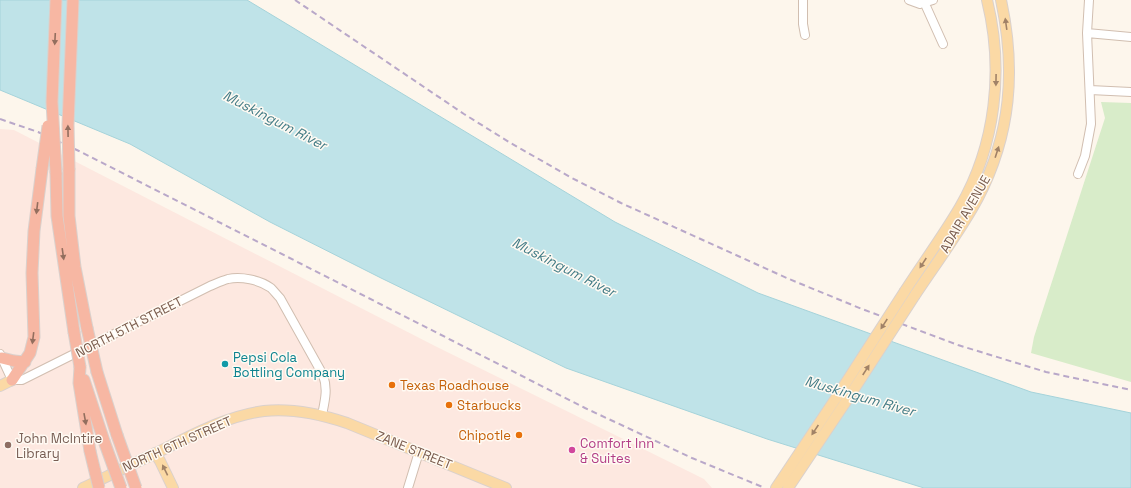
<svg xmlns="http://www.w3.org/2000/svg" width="1131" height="488" font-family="'Space Grotesk',sans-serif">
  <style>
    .commercial { fill: #fde8e0 }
    .green { fill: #d8ecc9 }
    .water { fill: #bfe3e8; stroke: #a5d3da }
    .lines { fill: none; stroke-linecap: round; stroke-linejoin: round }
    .minor-casing { stroke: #d1beb0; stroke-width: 10 }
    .major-casing { stroke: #dad1cd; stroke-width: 12 }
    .highway-casing { stroke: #dad1cd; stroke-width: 13 }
    .minor { stroke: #fff; stroke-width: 8 }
    .major { stroke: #fbd9a5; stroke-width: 10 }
    .highway { stroke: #f7b7a3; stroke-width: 11 }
    .rail { stroke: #b9a8c9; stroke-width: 2; stroke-dasharray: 6 4; stroke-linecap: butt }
    .major-bridge-casing { stroke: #dad1cd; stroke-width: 12; stroke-linecap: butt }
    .highway-bridge-casing { stroke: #dad1cd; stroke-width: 13; stroke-linecap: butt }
    .major-bridge { stroke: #fbd9a5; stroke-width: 10 }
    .highway-bridge { stroke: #f7b7a3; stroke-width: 11 }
    .oneway { fill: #a18267 }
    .oneway2 { fill: #936e5e }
    .culture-dot { fill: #0f9aa8; stroke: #fffaf3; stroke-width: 1.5 }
    .food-dot { fill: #e8710a; stroke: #fffaf3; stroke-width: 1.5 }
    .education-dot { fill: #8d6e63; stroke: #fffaf3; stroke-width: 1.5 }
    .hotel-dot { fill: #d1479c; stroke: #fffaf3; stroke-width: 1.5 }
    .labels { text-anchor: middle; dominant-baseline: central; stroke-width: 3; stroke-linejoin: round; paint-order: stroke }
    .street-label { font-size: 13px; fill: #7a5c4d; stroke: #fffaf3 }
    .culture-label { font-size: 13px; fill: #0d838f; stroke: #fffaf3; text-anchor: start }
    .food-label { font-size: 13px; fill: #c56008; stroke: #fffaf3; text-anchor: start }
    .education-label { font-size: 13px; fill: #785e54; stroke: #fffaf3; text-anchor: start }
    .hotel-label { font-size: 13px; fill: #b23c85; stroke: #fffaf3; text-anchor: start }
    .water-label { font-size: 14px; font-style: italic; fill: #437c86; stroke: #fffaf3 }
  </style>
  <rect width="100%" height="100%" fill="#fdf6ec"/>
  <path class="commercial" d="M0,129L14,130L435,346L704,479L712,488H0Z"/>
  <path class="green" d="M1101,102L1131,103V382L1031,353L1034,337L1105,118Z"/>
  <path class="water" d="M0,0H247L615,222L758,293L1031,392L1131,413V488H924L767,439L566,368L381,278L270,222L130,144L0,90Z"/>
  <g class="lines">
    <defs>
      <path id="minor" d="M803,0V24L805,35
        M909,0L920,4L933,0
        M925,4L943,44
        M1087,33L1131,37
        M1090,90L1131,92
        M1078,174L1085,156L1091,124L1087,33L1089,0
        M0,354L12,380H22L210,286C215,284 221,281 228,279C241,276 260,280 271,288C274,291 277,295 280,298L323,375C328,389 325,400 322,415
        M408,488L419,452"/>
      <path id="major" d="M905,291C923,263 943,236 960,207C996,145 1004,69 987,0
        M915,295C936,263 960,232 978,198C1011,134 1016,70 1001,0
        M0,386L12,380
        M155,453L160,461L173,488
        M83,488C106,477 130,465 154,454C189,437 225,416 264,411C292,408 320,414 347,423L506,488
        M776,488L836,398
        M788,488L845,403"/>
      <path id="highway" d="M69,170V216L75,267L87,328
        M56,173L57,216L74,332
        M2,358L14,361L25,362
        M80,367L79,383L90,451
        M97,372L117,435
        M12,380L30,353L34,337L32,273L34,231L42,169
        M84,380L104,441"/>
    </defs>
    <use href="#minor" class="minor-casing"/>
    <use href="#major" class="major-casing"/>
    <use href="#highway" class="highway-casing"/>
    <use href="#minor" class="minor"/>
    <use href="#major" class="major"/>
    <use href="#highway" class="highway"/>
    <path class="rail" d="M295,0L464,114L509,142L570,177L621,203L789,279L862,309L958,345L1046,372L1131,390
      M0,119L38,132L79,151L585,408L692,458L765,488"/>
    <defs>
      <path id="major-bridge" d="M836,398L905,291
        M845,403L915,295"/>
      <path id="highway-bridge" d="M42,169L48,126
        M69,170L68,125L73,0
        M56,173L52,102L56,0
        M87,328L97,372
        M74,332L80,367
        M117,435L136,488
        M104,441L121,488
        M90,451L99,488"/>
    </defs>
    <use href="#major-bridge" class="major-bridge-casing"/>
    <use href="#highway-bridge" class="highway-bridge-casing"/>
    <use href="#major-bridge" class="major-bridge"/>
    <use href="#highway-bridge" class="highway-bridge"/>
  </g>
  <defs><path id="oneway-solid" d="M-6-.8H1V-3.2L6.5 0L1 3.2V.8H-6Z"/></defs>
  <g class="oneway">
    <use href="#oneway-solid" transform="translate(1006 24) rotate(-98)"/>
    <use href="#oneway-solid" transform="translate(996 80) rotate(91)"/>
    <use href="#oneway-solid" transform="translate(997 152) rotate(-72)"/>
    <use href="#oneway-solid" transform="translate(923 263) rotate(123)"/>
    <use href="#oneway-solid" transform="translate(884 324) rotate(123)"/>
    <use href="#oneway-solid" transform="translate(866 370) rotate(-57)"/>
    <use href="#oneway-solid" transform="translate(815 430) rotate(124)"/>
    <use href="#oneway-solid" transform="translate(165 470) rotate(-116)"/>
  </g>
  <g class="oneway2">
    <use href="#oneway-solid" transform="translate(55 39) rotate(93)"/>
    <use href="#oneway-solid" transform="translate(68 131) rotate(-91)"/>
    <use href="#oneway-solid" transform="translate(37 208) rotate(97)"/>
    <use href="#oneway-solid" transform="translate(63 254) rotate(82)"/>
    <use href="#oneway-solid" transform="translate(33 338) rotate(97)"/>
    <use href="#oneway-solid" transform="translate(85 419) rotate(80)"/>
  </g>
  <circle class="culture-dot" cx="225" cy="364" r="4"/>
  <g class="food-dot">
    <circle cx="392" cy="385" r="4"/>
    <circle cx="449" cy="405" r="4"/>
    <circle cx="519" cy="435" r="4"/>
  </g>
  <circle class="education-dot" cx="8" cy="445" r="4"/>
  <circle class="hotel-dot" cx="572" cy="450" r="4"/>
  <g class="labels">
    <g class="street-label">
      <text transform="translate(965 214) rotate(-60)">ADAIR AVENUE</text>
      <text transform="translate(129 327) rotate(-27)">NORTH 5TH STREET</text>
      <text transform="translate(177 444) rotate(-24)">NORTH 6TH STREET</text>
      <text transform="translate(414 450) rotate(22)">ZANE STREET</text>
    </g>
    <g class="culture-label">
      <text x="233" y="357">Pepsi Cola<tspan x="233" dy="15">Bottling Company</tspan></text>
    </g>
    <g class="food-label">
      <text x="400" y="385">Texas Roadhouse</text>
      <text x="457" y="405">Starbucks</text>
      <text x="511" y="435" text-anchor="end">Chipotle</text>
    </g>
    <g class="education-label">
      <text x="16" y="438">John McIntire<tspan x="16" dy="15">Library</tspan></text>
    </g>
    <g class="hotel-label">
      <text x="580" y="443">Comfort Inn<tspan x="580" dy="15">&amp; Suites</tspan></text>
    </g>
    <g class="water-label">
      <text transform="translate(275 120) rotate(27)">Muskingum River</text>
      <text transform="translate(564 267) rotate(27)">Muskingum River</text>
      <text transform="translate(860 396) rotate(16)">Muskingum River</text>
    </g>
  </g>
</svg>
